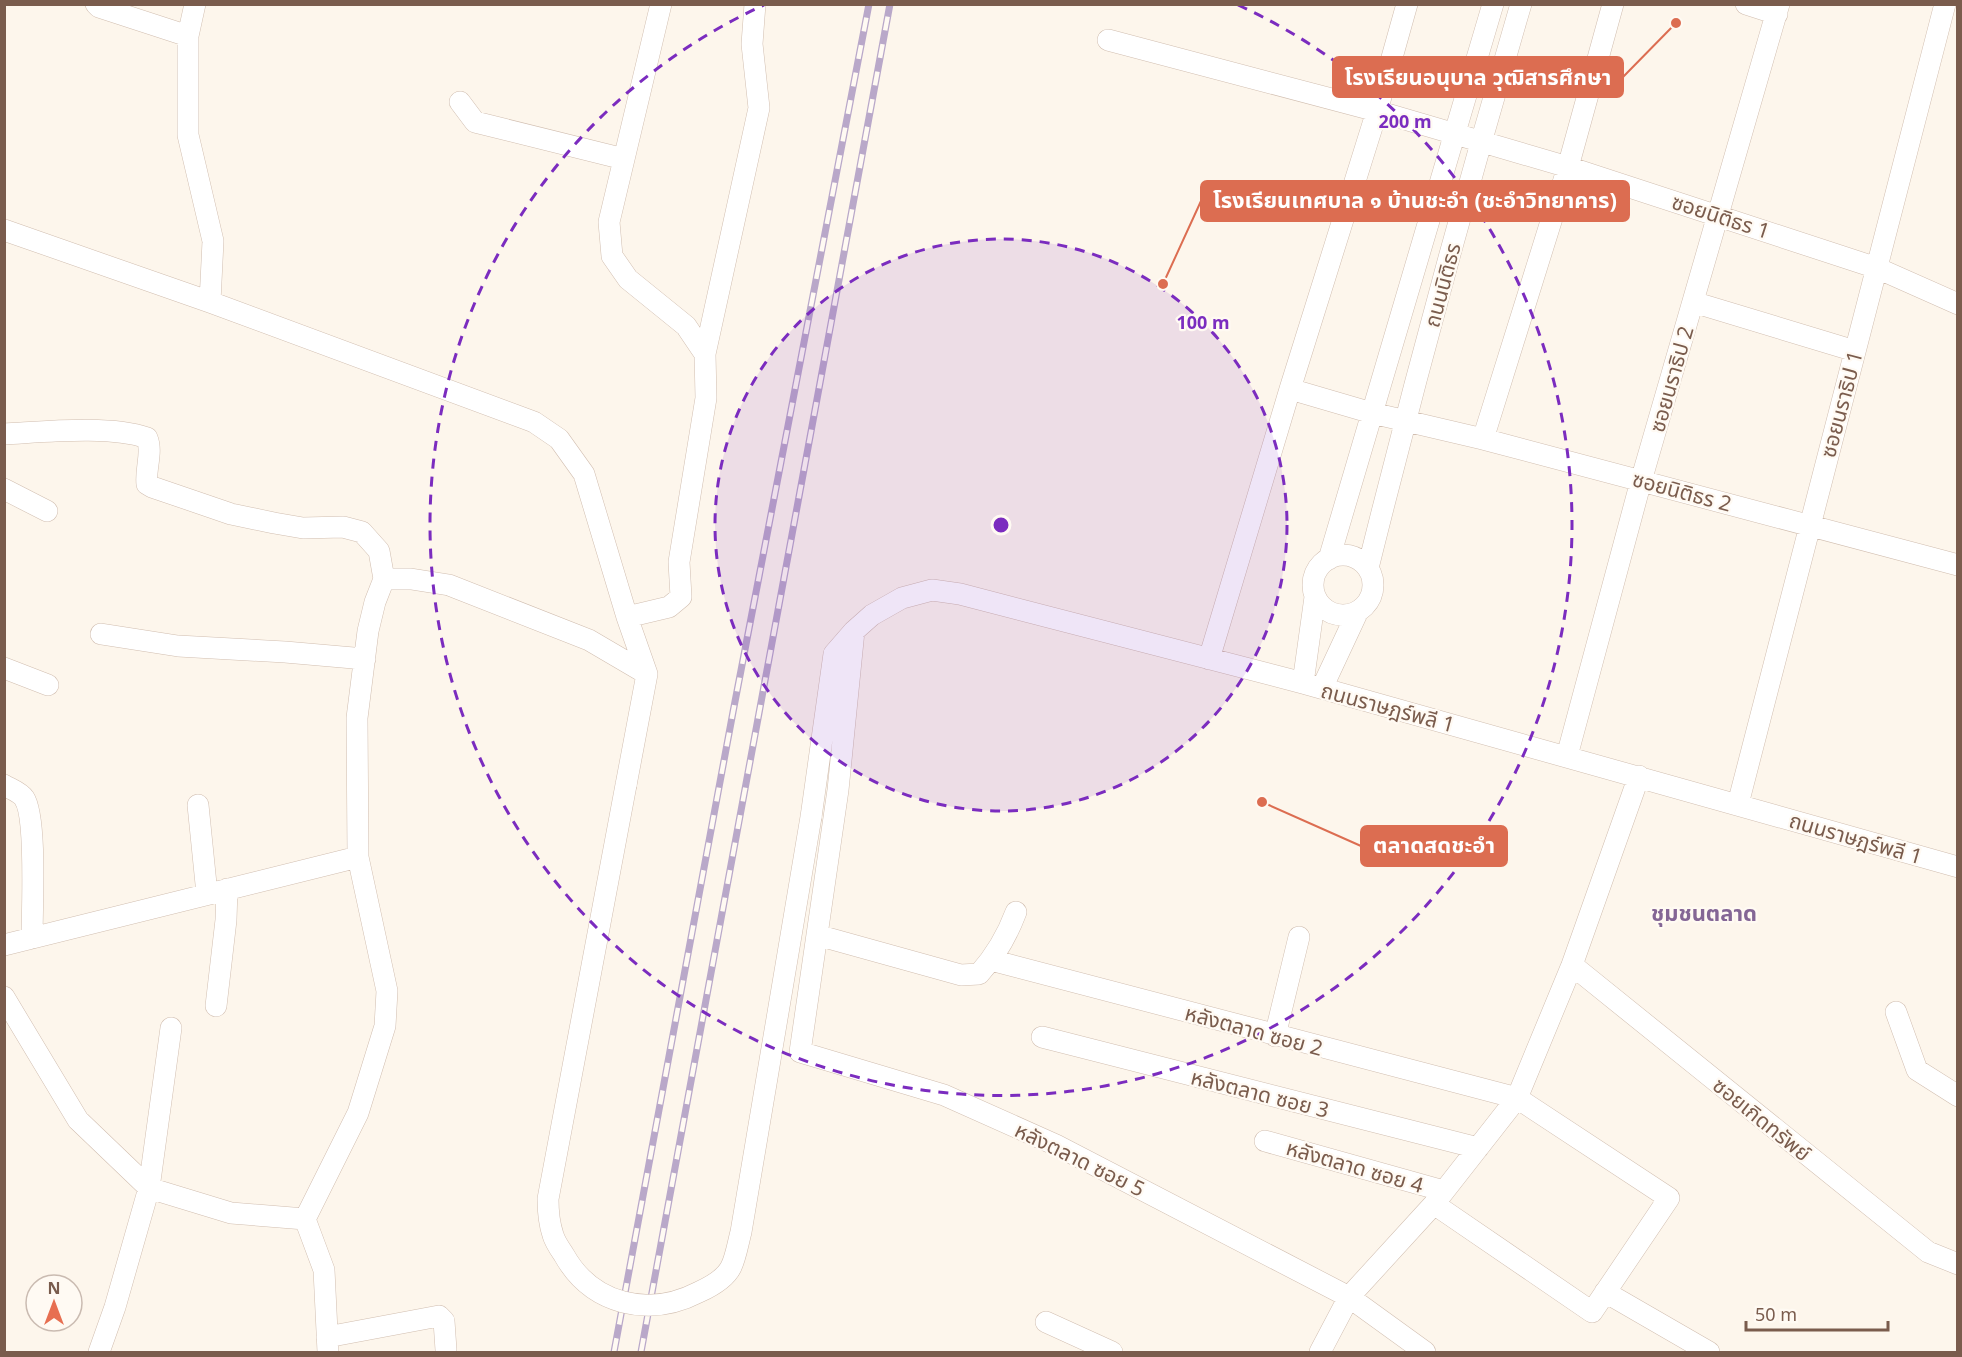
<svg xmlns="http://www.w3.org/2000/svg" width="1962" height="1357" font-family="'Noto Sans','Noto Sans Thai',sans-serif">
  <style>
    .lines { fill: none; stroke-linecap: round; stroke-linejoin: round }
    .minor-casing { stroke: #d1beb0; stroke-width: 22 }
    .minor { stroke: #fff; stroke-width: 21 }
    .rail-casing { stroke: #b9a8c9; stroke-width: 7 }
    .rail { stroke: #fffaf3; stroke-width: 4.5; stroke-dasharray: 14; stroke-linecap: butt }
    .minor-bridge-casing { stroke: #d1beb0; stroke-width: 22; stroke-linecap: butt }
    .minor-bridge { stroke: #fff; stroke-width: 21 }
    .ring { fill: none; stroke: #7b2cbf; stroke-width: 3; stroke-dasharray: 10 8 }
    .labels { text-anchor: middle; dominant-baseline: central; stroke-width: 4.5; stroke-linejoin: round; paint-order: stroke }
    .street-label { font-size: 21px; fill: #7a5c4d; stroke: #fffaf3 }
    .neighbourhood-label { font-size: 22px; font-weight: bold; fill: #846695; stroke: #fffaf3 }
    .centre { fill: #7b2cbf; stroke: #fffaf3; stroke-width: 3 }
    .ring-label { font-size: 18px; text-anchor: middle; font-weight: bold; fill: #7b2cbf; stroke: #fffaf3; stroke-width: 4.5; stroke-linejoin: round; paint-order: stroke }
    .leader { fill: none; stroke: #dc6d51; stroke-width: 2 }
    .callout-dot { fill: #dc6d51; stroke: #fffaf3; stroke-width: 2 }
    .callout { fill: #dc6d51; stroke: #dc6d51; stroke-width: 2 }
    .callout-label { font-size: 22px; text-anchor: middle; font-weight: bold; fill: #fff }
  </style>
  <rect width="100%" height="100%" fill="#fdf6ec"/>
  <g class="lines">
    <defs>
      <path id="minor" d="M96,4L99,7L188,36V135L213,241L210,302
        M1746,4L1777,14
        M188,36L195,4
        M1108,40L1377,111L1568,167L1877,268L1958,304
        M460,102L475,122L624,159
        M4,230L210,302L534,422L559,439L584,474L627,617L647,674L626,785
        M1693,302L1855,351
        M705,354L759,108L752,44L755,4
        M1290,389L1372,413L1483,439L1958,565
        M4,434C44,432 110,425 147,438C153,452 145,469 147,484L152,487L231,514L274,523L303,528L343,527L362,532L379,551L384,579
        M1483,439L1568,167L1613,4
        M4,489L47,511
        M1313 585a30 30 0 1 1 60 0a30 30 0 1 1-60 0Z
        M1329,559L1493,4
        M1368,568C1415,379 1466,191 1521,4
        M627,617L669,607L681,597L679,562L706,398L705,354L686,326L628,279L612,256L609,222L661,4
        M854,631L838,790L800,1052L944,1095L1056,1145L1349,1297L1425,1352
        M101,634L178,646L285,652L365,659
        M1209,659L1290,389L1377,111L1407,4
        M4,668L48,685
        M1303,683L1315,597
        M1322,688L1358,611
        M1567,756L1641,481L1779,4
        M4,785C11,789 20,792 24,798C37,816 32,911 32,938
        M1738,804L1945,4
        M198,805L207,894
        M811,817L834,654L854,631L872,615L902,598L932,590L960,594L1303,683L1958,867
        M817,935L961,975L979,974C996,955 1007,936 1016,912
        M4,945L358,857
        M991,960L1517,1098L1669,1198L1592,1312L1434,1204
        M1572,965L1928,1252L1958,1264
        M4,997L78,1120L149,1188L231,1213L305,1219L358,1113L385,1026L387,991L358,857L357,718L368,631L375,602L384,579H411L449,585L589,640L647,674
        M216,1006L226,920L227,889
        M1896,1012L1917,1070L1958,1096
        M1275,1036L1299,937
        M1042,1037L1478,1148
        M1265,1141L1444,1191
        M305,1219L324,1270L328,1352
        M1605,1292L1709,1352
        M1046,1322L1112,1352
        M327,1337L439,1316L444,1321L446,1350
        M99,1352L115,1307L149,1188L171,1028
        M1320,1352L1349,1297L1434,1204L1517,1098L1572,965L1639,776"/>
    </defs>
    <use href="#minor" class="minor-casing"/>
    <use href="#minor" class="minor"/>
    <defs>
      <path id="rail" d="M614,1352L733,712L869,4
        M641,1352L890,4"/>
    </defs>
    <use href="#rail" class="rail-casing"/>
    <use href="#rail" class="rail"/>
    <defs>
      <path id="minor-bridge" d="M626,785L548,1199C548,1211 549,1223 553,1235C555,1242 560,1249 564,1255C592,1305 649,1318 699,1292C710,1287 725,1279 731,1267C736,1257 738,1243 741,1232L811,817"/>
    </defs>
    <use href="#minor-bridge" class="minor-bridge-casing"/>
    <use href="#minor-bridge" class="minor-bridge"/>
  </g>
  <circle cx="1001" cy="525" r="286" fill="#7b2cbf" fill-opacity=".12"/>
  <g class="ring">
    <circle cx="1001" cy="525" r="286"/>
    <path d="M1238 5A571 571 0 1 1 764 5"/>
  </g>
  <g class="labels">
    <g class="street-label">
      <text transform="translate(1721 216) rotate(18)">ซอยนิติธร 1</text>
      <text transform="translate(1442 285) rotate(-75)">ถนนนิติธร</text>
      <text transform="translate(1671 379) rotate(-74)">ซอยนราธิป 2</text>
      <text transform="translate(1841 404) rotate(-75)">ซอยนราธิป 1</text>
      <text transform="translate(1682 491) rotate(15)">ซอยนิติธร 2</text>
      <text transform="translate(1388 707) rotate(15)">ถนนราษฎร์พลี 1</text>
      <text transform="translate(1856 838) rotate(16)">ถนนราษฎร์พลี 1</text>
      <text transform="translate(1254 1030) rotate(15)">หลังตลาด ซอย 2</text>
      <text transform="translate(1260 1093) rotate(14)">หลังตลาด ซอย 3</text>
      <text transform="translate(1762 1119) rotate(39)">ซอยเกิดทรัพย์</text>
      <text transform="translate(1080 1159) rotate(26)">หลังตลาด ซอย 5</text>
      <text transform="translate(1355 1166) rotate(16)">หลังตลาด ซอย 4</text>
    </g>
    <g class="neighbourhood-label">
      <text x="1704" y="912">ชุมชนตลาด</text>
    </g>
  </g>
  <circle cx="1001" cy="525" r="9" class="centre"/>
  <g class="ring-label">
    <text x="1405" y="128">200 m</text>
    <text x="1203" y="329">100 m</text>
  </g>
  <path class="leader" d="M1676 23L1623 77M1163 284L1201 201M1262 802L1361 846"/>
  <g class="callout-dot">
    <circle cx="1676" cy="23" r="6"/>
    <circle cx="1163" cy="284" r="6"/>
    <circle cx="1262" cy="802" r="6"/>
  </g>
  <g class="callout">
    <rect x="1333" y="57" width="290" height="40" rx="6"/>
    <rect x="1201" y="181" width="428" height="40" rx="6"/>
    <rect x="1361" y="826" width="146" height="40" rx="6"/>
  </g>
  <g class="callout-label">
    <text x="1478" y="85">โรงเรียนอนุบาล วุฒิสารศึกษา</text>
    <text x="1415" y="208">โรงเรียนเทศบาล ๑ บ้านชะอำ (ชะอำวิทยาคาร)</text>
    <text x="1434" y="853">ตลาดสดชะอำ</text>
  </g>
  <rect width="1962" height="1357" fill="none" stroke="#7a5c4d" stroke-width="12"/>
  <g transform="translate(54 1303)"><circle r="28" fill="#fffaf3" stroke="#cabbb1" stroke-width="1.5"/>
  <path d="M0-4.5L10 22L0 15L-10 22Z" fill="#e76f51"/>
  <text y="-9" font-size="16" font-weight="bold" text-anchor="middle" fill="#7a5c4d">N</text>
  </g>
  <path d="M1746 1321v9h142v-9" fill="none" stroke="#7a5c4d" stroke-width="3"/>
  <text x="1755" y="1321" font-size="18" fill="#7a5c4d" stroke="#fffaf3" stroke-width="4.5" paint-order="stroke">50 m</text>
</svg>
